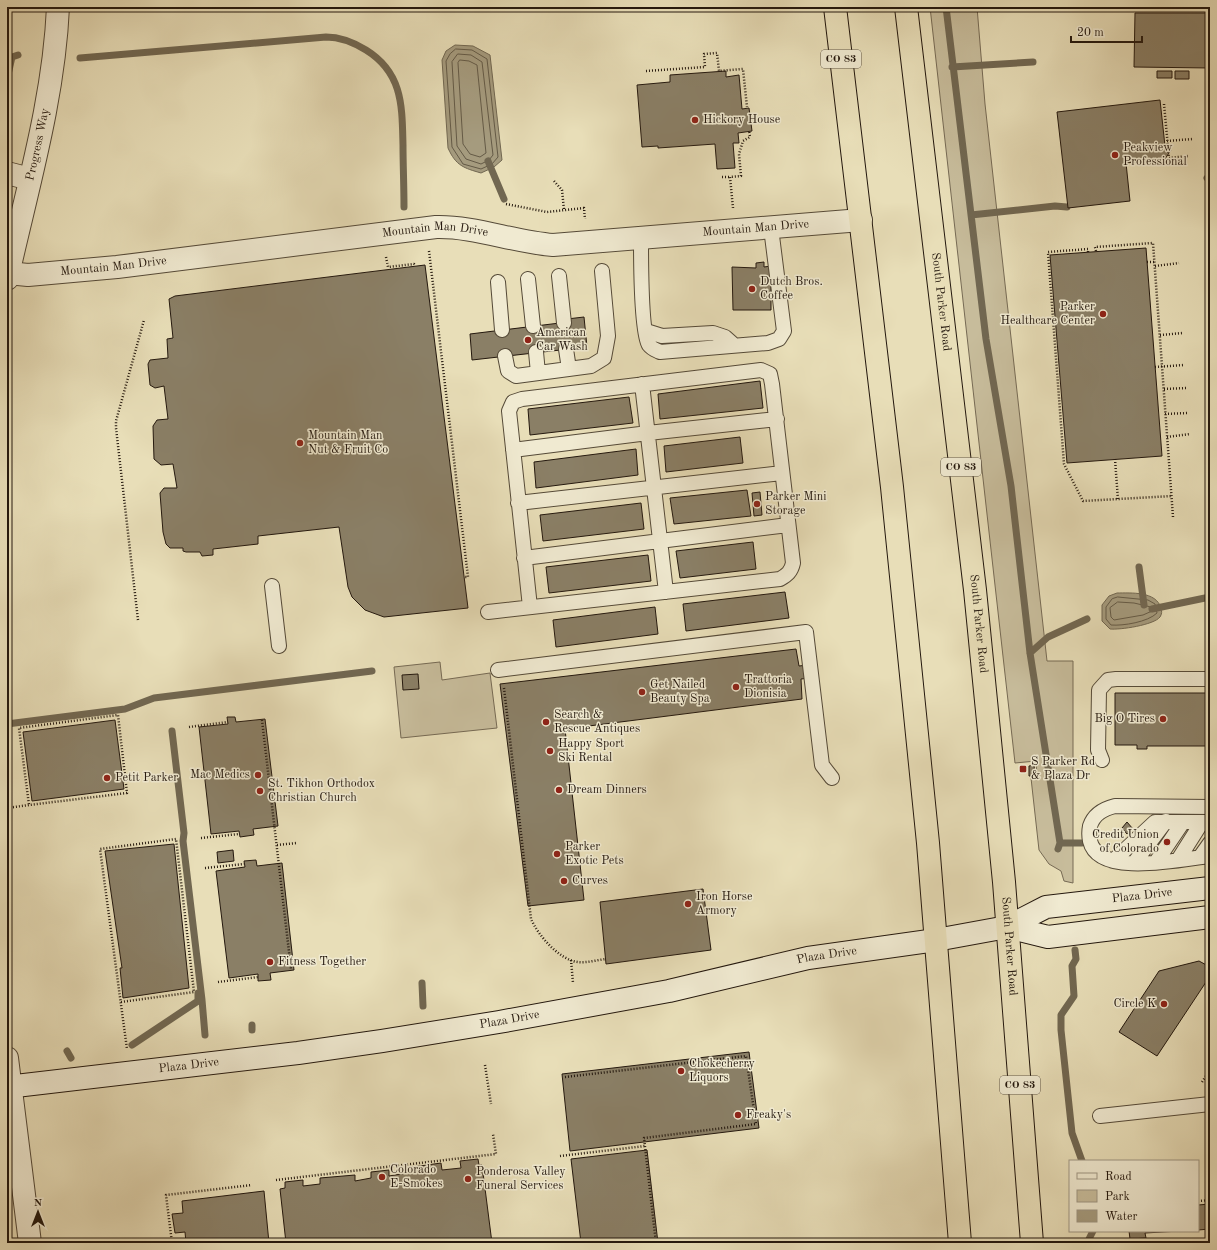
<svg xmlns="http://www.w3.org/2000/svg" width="1217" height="1250" font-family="'Old Standard TT',serif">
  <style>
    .green { fill: #c7bc9b; stroke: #766a54 }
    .water { fill: #a59b7e; stroke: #716751 }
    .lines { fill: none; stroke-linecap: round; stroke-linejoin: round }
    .shore { stroke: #645a46; stroke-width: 1 }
    .stream { stroke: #716751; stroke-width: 7 }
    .building { fill: #8a7f66; stroke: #24180e }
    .lane-casing { stroke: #554a38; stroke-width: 16 }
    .street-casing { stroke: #554a38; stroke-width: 24 }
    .secondary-casing { stroke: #24180e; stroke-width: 24 }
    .highway-casing { stroke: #24180e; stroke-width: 24 }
    .path { stroke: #24180e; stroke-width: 2.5; stroke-dasharray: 1 2; stroke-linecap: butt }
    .lane { stroke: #f0ead1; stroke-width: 14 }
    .street { stroke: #f0ead1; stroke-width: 22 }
    .secondary { stroke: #f0ead1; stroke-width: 22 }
    .highway { stroke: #e8deb8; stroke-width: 22 }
    .poi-dot { fill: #8f2418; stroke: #f0ead1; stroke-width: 1.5 }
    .labels { text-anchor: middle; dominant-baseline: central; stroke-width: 3; stroke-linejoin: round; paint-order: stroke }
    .shield { fill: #f0ead1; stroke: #615748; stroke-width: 1 }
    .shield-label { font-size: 11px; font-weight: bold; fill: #24180e }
    .poi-label { font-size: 12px; fill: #24180e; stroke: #f0ead1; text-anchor: start }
    .street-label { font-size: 12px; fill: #24180e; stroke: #f0ead1 }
  </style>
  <rect width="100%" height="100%" fill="#e8deb8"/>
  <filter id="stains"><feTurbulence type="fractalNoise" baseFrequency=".005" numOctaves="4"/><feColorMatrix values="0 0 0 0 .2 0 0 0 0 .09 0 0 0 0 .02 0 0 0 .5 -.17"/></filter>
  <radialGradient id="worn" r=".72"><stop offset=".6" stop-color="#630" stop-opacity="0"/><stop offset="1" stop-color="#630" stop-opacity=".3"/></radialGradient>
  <path class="green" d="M930,7H977L985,104L1047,661H1073V883L1064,881L1061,871L1049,864L1039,850L1031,778L1037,777L1036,761L1015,763Z
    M440,662L442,680L490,673L497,728L401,738L394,667Z"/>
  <path class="water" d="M455,45L473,46L490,55L502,160L494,167L481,173C464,168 456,166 448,148L442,60L446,51Z
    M1117,593C1131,593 1156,591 1161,608C1162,611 1162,614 1160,617C1154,625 1120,630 1110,629L1102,621V605L1109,596Z"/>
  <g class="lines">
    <path class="shore" d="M456,49L472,50L487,59L498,157L492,164L481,169L463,164L452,147L446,61L450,54Z
      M458,54L471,55L482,62L493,155L489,160L481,164L466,159L457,146L452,62Z
      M460,60L469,61L477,65L486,153L480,157L470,154L463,144L458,63Z
      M1118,597L1148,600L1155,604L1157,613C1148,622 1123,626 1111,625L1106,619V607L1112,599Z
      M1118,602L1134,603L1151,607L1152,611L1143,615L1114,620L1111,617L1110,608Z"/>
    <path class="stream" d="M946,7L986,339L1011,486L1030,653L1060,843
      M80,58L326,37C341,37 353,42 366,50C403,73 402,106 403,145C403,165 404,186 404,207
      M952,67L1033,62
      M7,79L12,57L18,55
      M488,161L504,199
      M1207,178L1210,175
      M971,215L1055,206L1067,207
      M1139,567L1144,605
      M1152,609L1205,598
      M1030,653L1048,637L1087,619
      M7,724L125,709L154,698L372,671
      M172,731L184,833L183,841L202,1000L205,1035
      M1058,849L1060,843H1082
      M1075,950L1076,959L1072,966L1074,996L1061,1015V1030L1072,1133L1082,1161
      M422,983L423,1006
      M252,1025V1030
      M132,1045L198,1001V993
      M67,1051L71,1058
      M1087,1243L1093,1231"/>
  </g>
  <path class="building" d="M1135,13H1210V68L1134,67Z
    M726,71V77L739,75L742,109L749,108L752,131L738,133L739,143H733L735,168L717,169L715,144L658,148V146L642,147L637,85L670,82V75Z
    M1157,71H1172V78H1157Z
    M1175,71H1189V79H1175Z
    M1160,100L1165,146L1171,150L1161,165L1154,160L1126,163L1130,201L1068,208L1057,112Z
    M1146,248L1162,456L1067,463L1050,255Z
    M764,262V267L771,266V310H733L732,267L756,268V263Z
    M425,265L468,608L384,617L365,610L352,597L348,587L339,527L258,536V544L213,549V555L202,556L200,552H186L183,551V548H170L166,544L163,532L160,493L164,488H177L173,464L161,465L154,459L153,426L157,420L168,419L164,386L155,388L150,385L148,364L150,360L168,358L167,339L173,338L169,299L175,296Z
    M584,317L587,347L472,360L470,334L568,322L567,319Z
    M760,381L763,408L660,419L658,394Z
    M629,397L633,423L530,435L528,409Z
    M740,437L743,463L666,472L664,446Z
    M636,449L638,475L536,488L534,462Z
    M747,490L751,516L674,524L670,498Z
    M760,492L762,515L754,516L752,493Z
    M641,503L644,529L543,541L540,515Z
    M753,542L756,569L680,578L676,551Z
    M648,555L651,581L549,593L546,567Z
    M785,592L789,618L686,631L683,604Z
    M655,607L658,634L556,647L553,620Z
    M796,649L799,666L808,665L810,678L801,679L802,699L565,729L584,900L528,906L500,684Z
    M418,674L419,689L403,690L402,675Z
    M1115,693H1210V746H1147V749H1137V745H1115Z
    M227,717H235L236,722L265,719L278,826L253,829L254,835L240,837L239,831L211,834L199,727L228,724Z
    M115,720L124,789L32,801L23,732Z
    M1034,765L1035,776H1029V766Z
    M1127,822L1133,829L1127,834L1122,828Z
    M174,844L189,988L123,998L120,968H122L105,851Z
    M233,850L234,861L218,863L217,852Z
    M256,860L257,866L282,863L294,970L270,973L271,980L258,981V974L229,978L216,871L245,867L244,861Z
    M703,889L711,950L606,964L600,902Z
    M1199,961L1210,967V976L1157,1056L1119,1032L1159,971Z
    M749,1052L759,1128L570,1151L562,1074Z
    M647,1150L658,1243H581L571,1159Z
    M478,1159L479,1165H482L492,1243H286L280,1189L285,1188V1182L303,1180V1186L320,1184V1178L355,1175V1181L371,1178V1172L389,1170V1176L407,1173L406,1168L441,1163L442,1170L461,1168L460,1161Z
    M264,1191L269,1243H186L185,1232L175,1233L172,1214L183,1213L182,1201Z
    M1210,1204V1229L1198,1230V1205Z
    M1129,1231H1180L1145,1233L1146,1238L1130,1239Z"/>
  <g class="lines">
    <defs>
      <path id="lane" d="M641,239C641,257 641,333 649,345C652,349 656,350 660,352L768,343L779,339L784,331L771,228
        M559,276L564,323
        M528,279L533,326
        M498,282L502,330
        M646,331L662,336L713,333L725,337L734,345
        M566,349L569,369
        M536,352L538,373
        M505,356L508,371L516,376L591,366L604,358L608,336L602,271
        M642,384L666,592
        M513,450L648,433L777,419
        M518,503L782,473
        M524,558L788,525
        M272,586L279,646
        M488,612L780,579C787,575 791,572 793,563L772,384L770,374L761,370L522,399L513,402L509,411L530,607
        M498,670L806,632L822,765L832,778
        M1102,760L1098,750L1099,690L1108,680L1116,679H1210
        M1210,807L1115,806C1103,809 1094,814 1090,826C1089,831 1089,836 1090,841C1099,878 1182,859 1210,856
        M1200,857L1210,843
        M1178,860L1202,822
        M1113,861L1155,822H1210
        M1156,862L1183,822
        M1134,863L1166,821
        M1100,1116L1210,1104"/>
      <g id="street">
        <path d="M7,173L30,179"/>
        <path id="s1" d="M8,273L28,275L117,267L436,227C474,226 514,242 553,245L861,220"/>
        <path id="s2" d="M7,279C27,189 54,99 58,7"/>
        <path d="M7,1058L30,1243"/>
      </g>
      <g id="secondary">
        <path d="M1007,927L1048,937L1210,917"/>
        <path id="s3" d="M7,1087L298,1053L382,1041L499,1022L669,991L808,958L936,940L1007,927L1046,907L1210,888"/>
      </g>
      <g id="highway">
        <path d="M835,7L892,487L928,843L960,1243"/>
        <path id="s4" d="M906,7L975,590L1004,882L1032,1243"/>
      </g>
    </defs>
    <use href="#lane" class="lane-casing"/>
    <use href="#street" class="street-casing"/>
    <use href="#secondary" class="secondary-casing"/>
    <use href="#highway" class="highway-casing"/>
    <path class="path" d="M646,71L705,67L704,54L717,53L719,71L743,69L747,107
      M1164,104L1169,158L1188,156
      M1167,141L1193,139
      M722,177H730
      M554,181L562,190L564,210
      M506,204L547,212L584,208L585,219
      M733,208L730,177L741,176L739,154L743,141L750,137L749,130
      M429,251L468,577H464
      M1096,251L1095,247L1153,243L1173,517
      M1088,252V249L1048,252L1064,464L1083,501L1172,496
      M386,257L388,267L414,264L415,266
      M1147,262H1155
      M1155,266L1179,263
      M1160,335L1183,333
      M1155,367L1184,365
      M1164,389L1186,388
      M1165,414L1188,413
      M1167,437L1190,434
      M1115,459L1118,500
      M138,620L116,428V421L144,320
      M504,688L531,919C538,935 559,960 578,962C587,963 597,960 606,959
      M262,720L291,969
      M189,727L228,722
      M7,808L29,805L127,793L118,715L19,728L29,805
      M201,838L239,834
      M277,845L297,843
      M205,868L244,864
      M571,960L573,983
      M218,982L258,977
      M121,1002L194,992L176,839L100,849L127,1049
      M485,1065L491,1104
      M565,1077L746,1056L756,1124L644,1138L656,1243
      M1202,1082L1210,1070
      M560,1156L645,1146
      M276,1180L496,1154L493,1134
      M1198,1201L1210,1200
      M162,1243L172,1242
      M172,1243L166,1195L252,1185"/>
    <use href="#lane" class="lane"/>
    <use href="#street" class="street"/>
    <use href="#secondary" class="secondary"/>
    <use href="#highway" class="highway"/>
  </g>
  <g class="poi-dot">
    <circle cx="695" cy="120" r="4"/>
    <circle cx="1115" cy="155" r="4"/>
    <circle cx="752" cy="289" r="4"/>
    <circle cx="1103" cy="314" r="4"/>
    <circle cx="528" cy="340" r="4"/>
    <circle cx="300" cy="443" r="4"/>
    <circle cx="757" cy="504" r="4"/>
    <circle cx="736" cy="687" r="4"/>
    <circle cx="642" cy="692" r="4"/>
    <circle cx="1163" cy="719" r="4"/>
    <circle cx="546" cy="722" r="4"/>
    <circle cx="550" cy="751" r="4"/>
    <rect x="1019" y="765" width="8" height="8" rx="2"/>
    <circle cx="258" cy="775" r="4"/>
    <circle cx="107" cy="778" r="4"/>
    <circle cx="559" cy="790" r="4"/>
    <circle cx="260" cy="791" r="4"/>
    <circle cx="1167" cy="842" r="4"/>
    <circle cx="557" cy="854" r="4"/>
    <circle cx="564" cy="881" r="4"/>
    <circle cx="688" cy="904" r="4"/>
    <circle cx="270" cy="962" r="4"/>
    <circle cx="1164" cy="1004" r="4"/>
    <circle cx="681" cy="1071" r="4"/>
    <circle cx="738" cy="1115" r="4"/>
    <circle cx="382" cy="1177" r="4"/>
    <circle cx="468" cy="1179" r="4"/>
  </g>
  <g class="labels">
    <g class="shield">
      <rect x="821" y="50" width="40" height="18" rx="3"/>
      <rect x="941" y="458" width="40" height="18" rx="3"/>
      <rect x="1000" y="1076" width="40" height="18" rx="3"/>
    </g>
    <g class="shield-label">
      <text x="841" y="59">CO 83</text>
      <text x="961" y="467">CO 83</text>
      <text x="1020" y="1085">CO 83</text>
    </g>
    <g class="poi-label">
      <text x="703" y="120">Hickory House</text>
      <text x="1123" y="148">Peakview<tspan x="1123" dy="14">Professional</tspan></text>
      <text x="760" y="282">Dutch Bros.<tspan x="760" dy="14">Coffee</tspan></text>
      <text x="1095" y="307" text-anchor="end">Parker<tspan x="1095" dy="14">Healthcare Center</tspan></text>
      <text x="536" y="333">American<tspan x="536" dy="14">Car Wash</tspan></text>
      <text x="308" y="436">Mountain Man<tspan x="308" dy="14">Nut &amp; Fruit Co</tspan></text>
      <text x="765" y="497">Parker Mini<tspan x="765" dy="14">Storage</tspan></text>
      <text x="744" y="680">Trattoria<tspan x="744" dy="14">Dionisia</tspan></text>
      <text x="650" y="685">Get Nailed<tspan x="650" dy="14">Beauty Spa</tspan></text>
      <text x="554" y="715">Search &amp;<tspan x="554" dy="14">Rescue Antiques</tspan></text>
      <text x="1155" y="719" text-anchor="end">Big O Tires</text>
      <text x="558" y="744">Happy Sport<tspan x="558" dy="14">Ski Rental</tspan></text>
      <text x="1031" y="762">S Parker Rd<tspan x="1031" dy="14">&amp; Plaza Dr</tspan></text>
      <text x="250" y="775" text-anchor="end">Mac Medics</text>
      <text x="115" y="778">Petit Parker</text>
      <text x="268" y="784">St. Tikhon Orthodox<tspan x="268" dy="14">Christian Church</tspan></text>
      <text x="567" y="790">Dream Dinners</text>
      <text x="1159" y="835" text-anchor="end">Credit Union<tspan x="1159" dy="14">of Colorado</tspan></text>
      <text x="565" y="847">Parker<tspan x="565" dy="14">Exotic Pets</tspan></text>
      <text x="572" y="881">Curves</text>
      <text x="696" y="897">Iron Horse<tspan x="696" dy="14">Armory</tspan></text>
      <text x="278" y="962">Fitness Together</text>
      <text x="1156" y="1004" text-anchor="end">Circle K</text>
      <text x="689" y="1064">Chokecherry<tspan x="689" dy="14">Liquors</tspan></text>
      <text x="746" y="1115">Freaky's</text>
      <text x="390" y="1170">Colorado<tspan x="390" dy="14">E-Smokes</tspan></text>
      <text x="476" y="1172">Ponderosa Valley<tspan x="476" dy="14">Funeral Services</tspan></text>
    </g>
    <g class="street-label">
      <text stroke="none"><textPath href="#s2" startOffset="138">Progress Way</textPath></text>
      <text stroke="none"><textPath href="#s1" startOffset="753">Mountain Man Drive</textPath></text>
      <text stroke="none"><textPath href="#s1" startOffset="430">Mountain Man Drive</textPath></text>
      <text stroke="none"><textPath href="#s1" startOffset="106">Mountain Man Drive</textPath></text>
      <text stroke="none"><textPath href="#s4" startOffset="297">South Parker Road</textPath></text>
      <text stroke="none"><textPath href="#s4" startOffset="621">South Parker Road</textPath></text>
      <text stroke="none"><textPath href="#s3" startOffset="1154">Plaza Drive</textPath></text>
      <text stroke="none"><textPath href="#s4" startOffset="945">South Parker Road</textPath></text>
      <text stroke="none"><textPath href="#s3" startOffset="831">Plaza Drive</textPath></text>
      <text stroke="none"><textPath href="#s3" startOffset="507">Plaza Drive</textPath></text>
      <text stroke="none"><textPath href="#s3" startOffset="183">Plaza Drive</textPath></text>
    </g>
  </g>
  <rect width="1217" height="1250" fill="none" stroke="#e8deb8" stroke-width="24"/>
  <rect x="8" y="8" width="1201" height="1234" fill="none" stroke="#24180e" stroke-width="2"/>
  <rect x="12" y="12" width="1193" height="1226" fill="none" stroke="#24180e"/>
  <rect x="1069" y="1160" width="130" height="72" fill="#f0ead1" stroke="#9e9683"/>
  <rect x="1077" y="1173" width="20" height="6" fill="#f0ead1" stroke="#9e9683"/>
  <text x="1105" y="1180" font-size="12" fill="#24180e">Road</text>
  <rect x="1077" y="1190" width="20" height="12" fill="#c7bc9b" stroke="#9e9683"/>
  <text x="1105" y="1200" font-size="12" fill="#24180e">Park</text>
  <rect x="1077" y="1210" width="20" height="12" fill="#a59b7e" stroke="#9e9683"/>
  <text x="1105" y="1220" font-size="12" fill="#24180e">Water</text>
  <g transform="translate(38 1212)" stroke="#f0ead1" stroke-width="3" paint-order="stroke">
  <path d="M0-3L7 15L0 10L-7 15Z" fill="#24180e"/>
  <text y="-6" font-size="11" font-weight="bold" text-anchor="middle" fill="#24180e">N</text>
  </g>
  <path d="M1071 36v6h71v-6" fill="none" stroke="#24180e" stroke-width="2"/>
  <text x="1077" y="36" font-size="12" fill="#24180e" stroke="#f0ead1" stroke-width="3" paint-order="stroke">20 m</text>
  <rect width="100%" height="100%" filter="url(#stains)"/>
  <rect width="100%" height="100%" fill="url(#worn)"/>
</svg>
